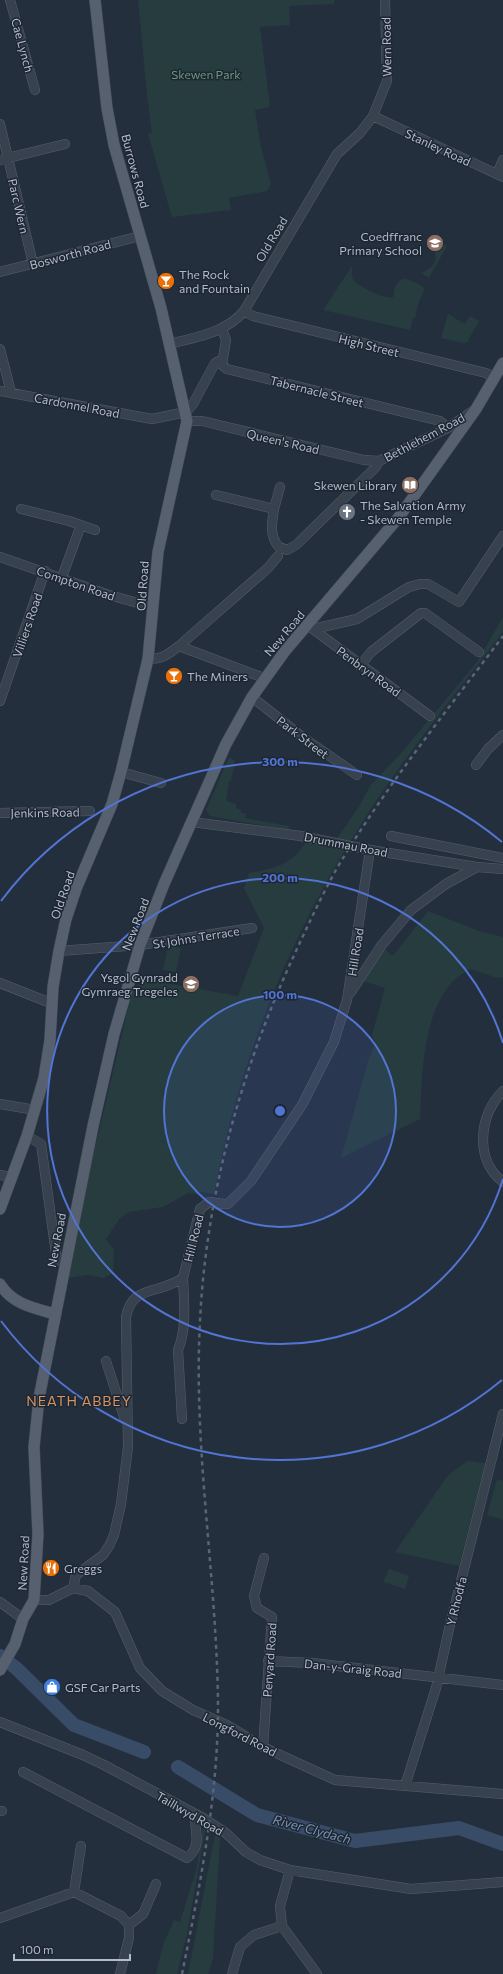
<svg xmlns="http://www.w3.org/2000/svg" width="503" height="1974" font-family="Commissioner,sans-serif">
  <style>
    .green { fill: #263c3f }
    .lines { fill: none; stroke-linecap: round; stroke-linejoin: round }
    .river { stroke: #394c67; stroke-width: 14 }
    .minor-casing { stroke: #565f6c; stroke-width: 10 }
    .major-casing { stroke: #414a57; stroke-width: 12 }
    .minor { stroke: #38414e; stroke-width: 9 }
    .major { stroke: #56606e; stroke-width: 11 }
    .rail { stroke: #5a6575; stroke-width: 2.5; stroke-dasharray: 4 4; stroke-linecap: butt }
    .minor-bridge-casing { stroke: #565f6c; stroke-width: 10; stroke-linecap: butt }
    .minor-bridge { stroke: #38414e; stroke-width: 9 }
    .ring { fill: none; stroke: #5274d3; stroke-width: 2 }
    .labels { text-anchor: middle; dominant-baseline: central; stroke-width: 3; stroke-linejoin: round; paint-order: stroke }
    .street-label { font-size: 12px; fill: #b4bcc9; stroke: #1d2633 }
    .park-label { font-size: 12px; fill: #6b9a76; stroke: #1d2633 }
    .poi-label { font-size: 12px; fill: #b4bcc9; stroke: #1d2633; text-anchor: start }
    .water-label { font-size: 13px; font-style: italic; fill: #7c92b1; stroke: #1d2633 }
    .quarter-label { font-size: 14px; letter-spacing: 1px; fill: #d59563; stroke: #1d2633 }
    .centre { fill: #5274d3; stroke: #1d2633; stroke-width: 2 }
    .ring-label { font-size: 12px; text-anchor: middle; font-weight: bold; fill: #5274d3; stroke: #1d2633; stroke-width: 3; stroke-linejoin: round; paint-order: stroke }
  </style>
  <rect width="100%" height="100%" fill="#242f3e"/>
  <path class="green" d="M138,0H335L334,4L289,6L290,25L260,27L270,107L255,110L261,147L271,184L267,191L229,198L231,210L172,217L148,134L152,132C145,89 143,44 138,0Z
    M438,241L447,246L429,278L421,273C446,261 429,256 438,241Z
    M352,266C352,271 351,278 355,282C361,287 386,300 393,297C395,294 393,292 395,288C401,271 414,282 425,288L418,304L415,318H413L410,330L323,310Z
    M448,314L465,324L470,316L479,321L467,342L464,343L441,338Z
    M503,617V632C452,699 397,765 353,837C285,947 238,1066 214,1194L201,1192L197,1194L188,1193L163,1207L129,1212L120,1218L106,1239L114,1250L113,1273L104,1278L88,1275L67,1278L78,1219L133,988L137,989L143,979L238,996L264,928L244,888L249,873C276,868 290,866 306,842L331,847L358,808L370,786L403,751L477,662Z
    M229,757L235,761L231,781H229L226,801L236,804V808L241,810V813H246L245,818L289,826L288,830L210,816L206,810Z
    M428,911L479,931L503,937V978L494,977L471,969C465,972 458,976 453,981C422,1015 422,1075 420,1119L341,1158L368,1061L375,1044L372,1035L385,988L358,979L381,946L393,956Z
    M168,946L181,948L176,972L163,970Z
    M467,1461L486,1463L459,1566L395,1552L448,1475Z
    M497,1479L503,1481V1520L487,1515Z
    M389,1569L409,1576L405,1589L383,1582Z
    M203,1824L206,1826L187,1934L177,1974H156L163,1945L174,1920L180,1922L197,1867Z
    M215,1835L220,1838L213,1959L208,1974H188Z"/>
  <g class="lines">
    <path class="river" d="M0,1656L16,1668L74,1725L144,1752
      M178,1767L257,1815L355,1841L459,1828L503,1844"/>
    <defs>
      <path id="minor" d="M10,0L35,90
        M373,116L503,177
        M0,124L33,264
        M0,160L65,144
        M497,174L503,160
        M0,272L140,236
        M244,311L253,316L486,373L494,378
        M222,329L226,340L222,365L227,369L440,421L448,428
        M170,344C195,337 226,333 244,311L337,154L360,133L373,116L387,81L385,0
        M0,349L11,392
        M0,391L152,419L186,412L193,404L215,363L221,360
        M187,421H202L364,460L379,461
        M216,495L274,509C272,522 269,536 279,547L287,550L296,545L375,468L379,461L448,428L473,411
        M21,509L69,521L95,530
        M274,509L280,487
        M0,557L109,595L138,603L154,604
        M62,577L81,525
        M310,627L430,716
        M313,629L357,619L409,587L420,584H428L459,602L503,536
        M179,646L264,678
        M148,659C163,659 167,655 179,646L268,568L278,556
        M360,666L371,652L421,613H425L479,652
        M252,697L301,736L357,775
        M0,701L45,571
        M476,765L488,749L503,735
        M121,772L161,783
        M0,813L90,811
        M192,822L301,836L370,850L477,867L503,869
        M391,836L503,858
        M59,951L140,945L252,928
        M0,983L53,1004
        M351,992L381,946L411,910L446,884L477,867
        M503,1091C479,1114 474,1160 503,1182
        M0,1104L35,1110
        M27,1136L41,1144L57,1261
        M0,1175L11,1177
        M224,1204H228L251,1181L302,1105L334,1042L347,1000L370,850
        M106,1361L125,1420
        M182,1419L178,1350C187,1329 184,1301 183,1278
        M73,1588L76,1575L103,1555L109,1546L114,1535L121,1504L128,1447L126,1317C131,1292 146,1293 166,1286C172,1284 178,1281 183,1278L200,1209L209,1202
        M34,1600H49L73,1588L88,1591L115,1612L140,1668L162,1691L193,1710L227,1725L263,1747L335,1780L503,1794
        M0,1602L23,1619
        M268,1661L312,1663L503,1685
        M0,1722L83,1755L104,1765L203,1818L226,1833L246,1852L260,1860L290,1870L411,1889L503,1882
        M263,1747L272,1617L257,1608L254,1596L264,1558
        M23,1772L187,1858C203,1846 194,1830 195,1814
        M405,1786L436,1688L449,1629L503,1414
        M0,1811H2
        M290,1870L280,1906L282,1926L317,1974
        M74,1892L81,1846
        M0,1918L74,1892L121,1916L129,1925V1938L120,1974
        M129,1925L143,1914L156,1884
        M232,1974L240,1947L254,1935L282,1926"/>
      <path id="major" d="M0,1209L27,1136L44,1078L50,1040L53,987L59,951L66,919L76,889L112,804L121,772L148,659L158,552L187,421L161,308L114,145L107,108L95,0
        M0,1284C12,1304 34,1308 55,1314
        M0,1670L15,1644L23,1619L34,1600L38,1534L34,1447L39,1398L93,1126L114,1034L140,945L164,884L226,744L252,697L285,651L399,517L476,409L503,363"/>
    </defs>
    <use href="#minor" class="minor-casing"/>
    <use href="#major" class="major-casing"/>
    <use href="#minor" class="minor"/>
    <use href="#major" class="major"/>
    <path class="rail" d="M182,1974C200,1885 218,1797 218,1706C217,1577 193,1450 200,1321C206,1194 242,1067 296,951C309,923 322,895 337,868C386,786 446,712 503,636"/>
    <defs>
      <path id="minor-bridge" d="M209,1202L224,1204"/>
    </defs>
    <use href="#minor-bridge" class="minor-bridge-casing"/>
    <use href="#minor-bridge" class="minor-bridge"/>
  </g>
  <circle cx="280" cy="1111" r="116" fill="#5274d3" fill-opacity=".12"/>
  <g class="ring">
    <circle cx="280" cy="1111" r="116"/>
    <path d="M503 1179A233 233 0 1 1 503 1043"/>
    <path d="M502 1380A349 349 0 0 1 1 1321M1 901A349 349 0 0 1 502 842"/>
  </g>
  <defs>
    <symbol id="school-disc" viewBox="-11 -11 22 22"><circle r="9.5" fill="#8d6e63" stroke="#1d2633"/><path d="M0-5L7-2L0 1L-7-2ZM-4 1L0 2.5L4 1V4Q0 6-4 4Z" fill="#fff"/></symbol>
    <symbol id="bar-disc" viewBox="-11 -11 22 22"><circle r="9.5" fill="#e8710a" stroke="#1d2633"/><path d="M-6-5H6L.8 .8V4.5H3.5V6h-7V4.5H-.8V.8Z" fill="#fff"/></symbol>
    <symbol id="library-disc" viewBox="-11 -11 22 22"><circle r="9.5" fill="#8d6e63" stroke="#1d2633"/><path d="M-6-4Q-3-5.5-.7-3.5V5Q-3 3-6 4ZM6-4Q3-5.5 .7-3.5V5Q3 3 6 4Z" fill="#fff"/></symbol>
    <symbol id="church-disc" viewBox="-11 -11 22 22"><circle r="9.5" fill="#6b7280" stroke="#1d2633"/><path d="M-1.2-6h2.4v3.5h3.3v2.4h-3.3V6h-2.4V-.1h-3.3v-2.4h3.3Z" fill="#fff"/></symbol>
    <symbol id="restaurant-disc" viewBox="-11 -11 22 22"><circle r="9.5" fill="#e8710a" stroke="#1d2633"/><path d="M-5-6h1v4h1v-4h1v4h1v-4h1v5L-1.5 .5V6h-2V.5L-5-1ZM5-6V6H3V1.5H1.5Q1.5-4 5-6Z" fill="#fff"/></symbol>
    <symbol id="shop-disc" viewBox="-11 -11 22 22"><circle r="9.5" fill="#3f7fe0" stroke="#1d2633"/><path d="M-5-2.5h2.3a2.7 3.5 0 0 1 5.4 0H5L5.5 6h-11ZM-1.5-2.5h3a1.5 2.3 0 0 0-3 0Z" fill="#fff"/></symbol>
  </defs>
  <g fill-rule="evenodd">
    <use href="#school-disc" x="425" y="233" width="20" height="20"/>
    <use href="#bar-disc" x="156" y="271" width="20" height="20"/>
    <use href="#library-disc" x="400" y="475" width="20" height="20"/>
    <use href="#church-disc" x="337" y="502" width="20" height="20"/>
    <use href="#bar-disc" x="164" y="666" width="20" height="20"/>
    <use href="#school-disc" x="181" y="974" width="20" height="20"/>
    <use href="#restaurant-disc" x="41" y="1558" width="20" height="20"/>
    <use href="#shop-disc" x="42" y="1677" width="20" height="20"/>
  </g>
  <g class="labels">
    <g class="street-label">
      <text transform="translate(23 45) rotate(75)">Cae Lynch</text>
      <text transform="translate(386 47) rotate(-91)">Wern Road</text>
      <text transform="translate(438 147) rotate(25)">Stanley Road</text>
      <text transform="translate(136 171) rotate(75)">Burrows Road</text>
      <text transform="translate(19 206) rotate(77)">Parc Wern</text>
      <text transform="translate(271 239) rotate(-59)">Old Road</text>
      <text transform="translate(70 254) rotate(-15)">Bosworth Road</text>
      <text transform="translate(369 345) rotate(14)">High Street</text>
      <text transform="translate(317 391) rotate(14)">Tabernacle Street</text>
      <text transform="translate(77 405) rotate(11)">Cardonnel Road</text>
      <text transform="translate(424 437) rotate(-28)">Bethlehem Road</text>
      <text transform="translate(283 441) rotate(13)">Queen's Road</text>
      <text transform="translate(76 583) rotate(19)">Compton Road</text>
      <text transform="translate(142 586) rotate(-86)">Old Road</text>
      <text transform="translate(27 625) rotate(-71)">Villiers Road</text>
      <text transform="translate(284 633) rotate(-50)">New Road</text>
      <text transform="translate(369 671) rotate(36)">Penbryn Road</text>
      <text transform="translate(303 737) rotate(37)">Park Street</text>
      <text transform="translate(45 812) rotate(-1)">Jenkins Road</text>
      <text transform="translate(346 844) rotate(11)">Drummau Road</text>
      <text transform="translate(62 895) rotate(-71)">Old Road</text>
      <text transform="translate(135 924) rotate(-69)">New Road</text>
      <text transform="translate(196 937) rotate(-9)">St Johns Terrace</text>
      <text transform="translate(355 952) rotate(-81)">Hill Road</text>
      <text transform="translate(193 1238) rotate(-76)">Hill Road</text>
      <text transform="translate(56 1240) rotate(-79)">New Road</text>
      <text transform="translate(23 1563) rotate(-87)">New Road</text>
      <text transform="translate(456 1601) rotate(-76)">Y Rhodfa</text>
      <text transform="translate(269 1660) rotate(-86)">Penyard Road</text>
      <text transform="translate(353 1668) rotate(6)">Dan-y-Graig Road</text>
      <text transform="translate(240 1734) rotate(27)">Longford Road</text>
      <text transform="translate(190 1813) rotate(30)">Taillwyd Road</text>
    </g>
    <g class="park-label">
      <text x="206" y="74">Skewen Park</text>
    </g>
    <g class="poi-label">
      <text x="422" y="236" text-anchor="end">Coedffranc<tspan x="422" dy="14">Primary School</tspan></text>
      <text x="179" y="274">The Rock<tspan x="179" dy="14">and Fountain</tspan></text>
      <text x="397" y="485" text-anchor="end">Skewen Library</text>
      <text x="360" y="505">The Salvation Army<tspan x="360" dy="14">- Skewen Temple</tspan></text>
      <text x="187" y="676">The Miners</text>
      <text x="178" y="977" text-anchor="end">Ysgol Gynradd<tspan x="178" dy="14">Gymraeg Tregeles</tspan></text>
      <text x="64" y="1568">Greggs</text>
      <text x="65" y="1687">GSF Car Parts</text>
    </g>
    <g class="water-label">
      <text transform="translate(312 1829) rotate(15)">River Clydach</text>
    </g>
    <g class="quarter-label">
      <text x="79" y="1400">NEATH ABBEY</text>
    </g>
  </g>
  <circle cx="280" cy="1111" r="6" class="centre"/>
  <g class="ring-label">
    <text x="280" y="766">300 m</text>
    <text x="280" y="882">200 m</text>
    <text x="280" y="999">100 m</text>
  </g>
  <path d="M14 1954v6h116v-6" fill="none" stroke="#b4bcc9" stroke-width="2"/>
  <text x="20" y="1954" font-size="12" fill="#b4bcc9" stroke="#1d2633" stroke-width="3" paint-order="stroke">100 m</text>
</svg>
